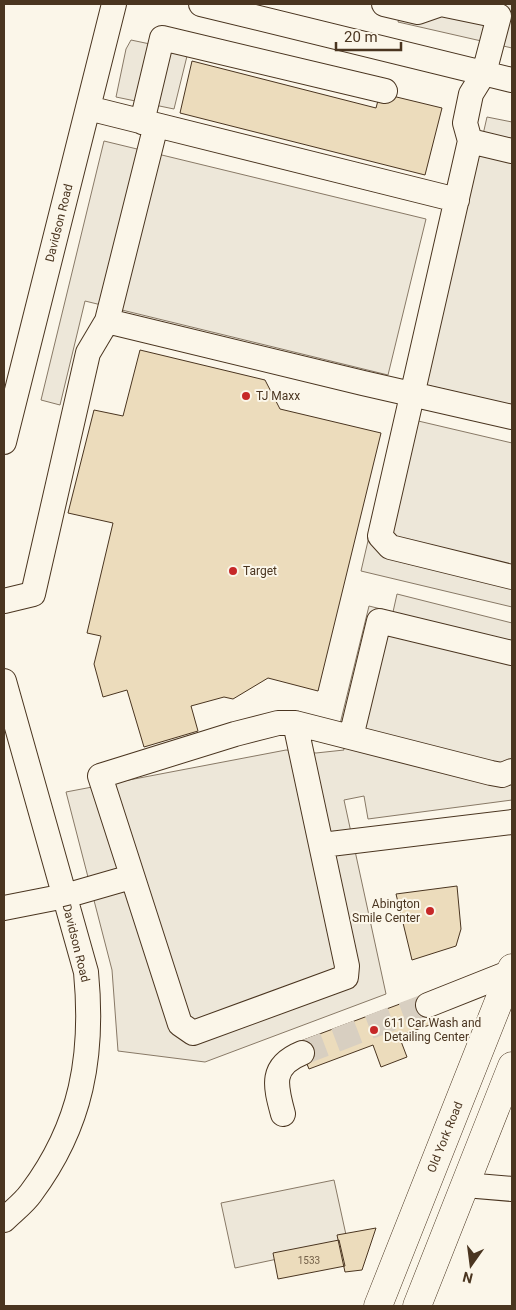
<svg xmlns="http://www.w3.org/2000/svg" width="516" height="1310" font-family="Roboto,sans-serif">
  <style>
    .parking { fill: #ede7d9; stroke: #887966 }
    .building { fill: #ecdcbc; stroke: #4a3520 }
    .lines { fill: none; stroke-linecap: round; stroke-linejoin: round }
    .minor-tunnel { stroke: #d8cfc1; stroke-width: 24; stroke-dasharray: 24 12; stroke-linecap: butt }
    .minor-casing { stroke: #4a3520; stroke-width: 26 }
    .highway-casing { stroke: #4a3520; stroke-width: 29 }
    .minor { stroke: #fbf6e9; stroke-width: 24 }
    .highway { stroke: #fbf6e9; stroke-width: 28 }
    .poi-dot { fill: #c62828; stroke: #fbf6e9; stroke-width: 2 }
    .labels { text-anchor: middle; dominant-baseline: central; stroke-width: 4; stroke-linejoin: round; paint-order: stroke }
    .number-label { font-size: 10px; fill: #725f47 }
    .street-label { font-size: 12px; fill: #4a3520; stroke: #fbf6e9 }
    .poi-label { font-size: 12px; fill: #4a3520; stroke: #fbf6e9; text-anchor: start }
  </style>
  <rect width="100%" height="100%" fill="#fbf6e9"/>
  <path class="parking" d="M402,4H512V48L398,22Z
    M131,40L188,52L174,109L116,97L126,49Z
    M487,117L512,122V405L426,385Z
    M104,141L426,219L388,375L85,301L60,405L41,400Z
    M397,416L512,443V607L361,571Z
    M397,594L512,623V800L368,819L364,796L344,800L386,994L205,1062L118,1051L112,970L66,792L286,750L316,753L344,750L340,724L369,606L393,612Z
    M334,1180L348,1244L235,1268L221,1203Z"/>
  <path class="building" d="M192,61L376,108L380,93L442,108L425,175L180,113Z
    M140,350L265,380L280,409L381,433L318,691L268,678L233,699L224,697L191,706L198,731L144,747L127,690L103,697L94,664L101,636L87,633L113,523L68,513L94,410L123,416Z
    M457,886L461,929L456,946L412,960L396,894Z
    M424,995L435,1023L399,1036L407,1057L381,1067L373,1045L309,1069L298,1042Z
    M376,1228L362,1270L345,1272L337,1235Z
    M339,1240L345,1266L278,1279L273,1253Z"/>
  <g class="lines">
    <path class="minor-tunnel" d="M302,1053L428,1005"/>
    <defs>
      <path id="minor" d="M201,4L512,80
        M384,4L418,12L441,4
        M441,4L499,16L484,73L471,94L465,123L470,141L380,536L390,547L512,577
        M88,108L457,200
        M142,122L162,38L385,91
        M470,141L512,151
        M107,321L156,125
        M4,442L114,4
        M4,601L33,594L88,353L107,321L363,383L512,417
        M4,681L86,972C94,1055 82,1125 31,1193C24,1203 13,1211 4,1220
        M295,723L347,966L346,977L193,1033L180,1024L100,776L235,734L278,723H295L491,773L502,775L512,771
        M351,737L379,621L512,653
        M322,845L512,822
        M4,908L65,896L131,877
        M428,1005L511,972
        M283,1114C275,1085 270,1066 302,1053
        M465,1185L512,1189"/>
      <path id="highway" d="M378,1306L512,968
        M417,1306L512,1066"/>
    </defs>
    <use href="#minor" class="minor-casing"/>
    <use href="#highway" class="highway-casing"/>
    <use href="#minor" class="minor"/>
    <use href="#highway" class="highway"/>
  </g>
  <g class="poi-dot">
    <circle cx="246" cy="396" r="5"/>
    <circle cx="233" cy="571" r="5"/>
    <circle cx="430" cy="911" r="5"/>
    <circle cx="374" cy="1030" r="5"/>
  </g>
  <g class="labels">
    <g class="number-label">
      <text x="309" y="1260">1533</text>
    </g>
    <g class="street-label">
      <text transform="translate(59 223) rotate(-76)">Davidson Road</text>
      <text transform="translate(76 943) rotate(76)">Davidson Road</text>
      <text transform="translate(445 1137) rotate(-68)">Old York Road</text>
    </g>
    <g class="poi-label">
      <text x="256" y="396">TJ Maxx</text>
      <text x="243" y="571">Target</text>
      <text x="420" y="904" text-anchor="end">Abington<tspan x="420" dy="14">Smile Center</tspan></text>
      <text x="384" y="1023">611 Car Wash and<tspan x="384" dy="14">Detailing Center</tspan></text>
    </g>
  </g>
  <rect width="516" height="1310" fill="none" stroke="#4a3520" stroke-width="10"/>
  <g transform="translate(471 1265) rotate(194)" stroke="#fbf6e9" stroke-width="4" paint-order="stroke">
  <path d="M0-4L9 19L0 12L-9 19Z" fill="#4a3520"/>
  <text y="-8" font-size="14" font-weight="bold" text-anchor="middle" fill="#4a3520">N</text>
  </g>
  <path d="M336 42v8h65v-8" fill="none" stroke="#4a3520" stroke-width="2.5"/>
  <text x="344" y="42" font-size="15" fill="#4a3520" stroke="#fbf6e9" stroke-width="4" paint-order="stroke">20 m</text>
</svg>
